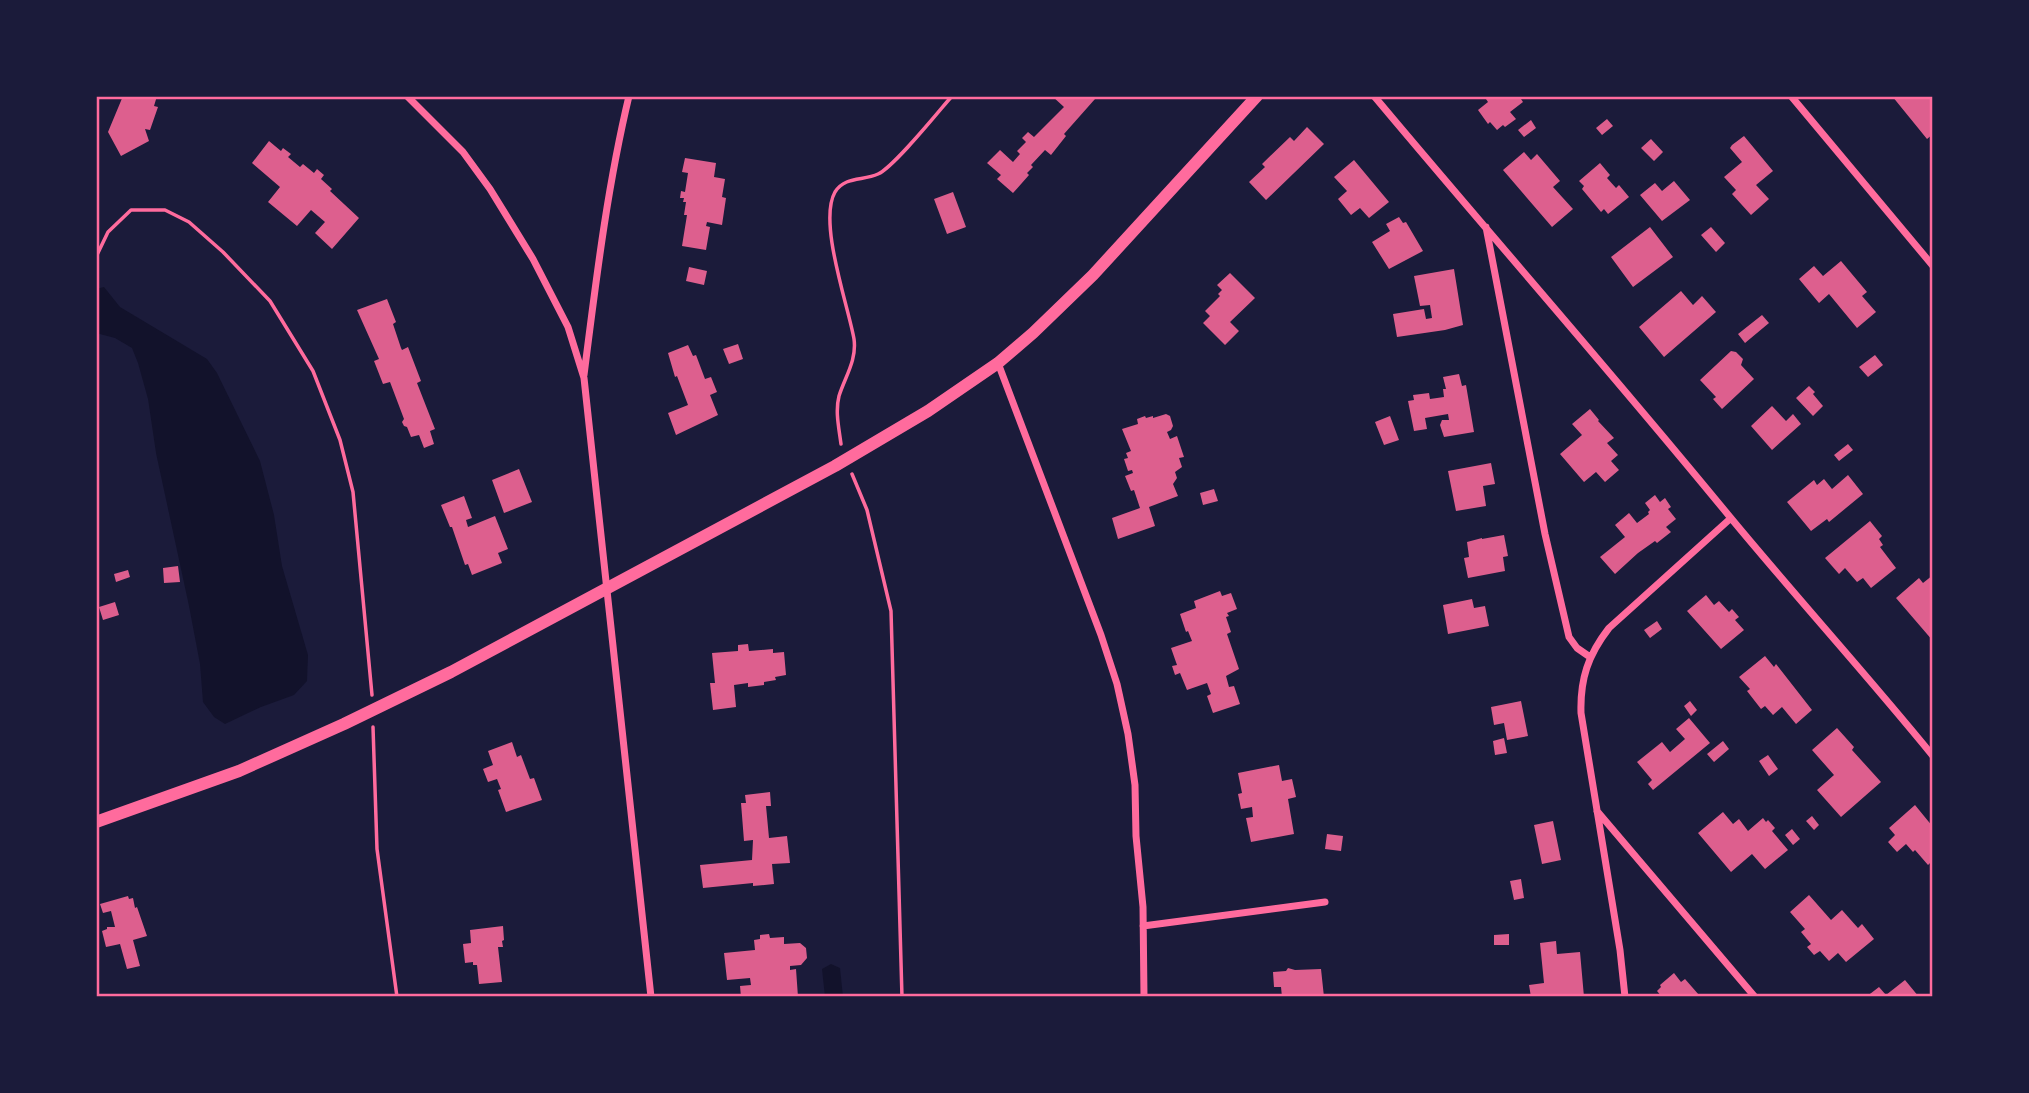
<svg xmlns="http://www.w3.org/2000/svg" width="2029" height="1093" font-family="'Times New Roman',serif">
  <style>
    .water { fill: #12122b }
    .building { fill: #dd5f8e }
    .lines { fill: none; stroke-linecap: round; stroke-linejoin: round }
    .path { stroke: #ff6b9d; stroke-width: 3.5 }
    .minor { stroke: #ff6b9d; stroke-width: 7 }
    .tertiary { stroke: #ff6b9d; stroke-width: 12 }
    .neatline { fill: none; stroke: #ff6b9d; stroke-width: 2.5 }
  </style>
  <rect width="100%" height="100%" fill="#1b1b3a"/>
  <path class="water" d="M104,287L120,307L207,359L217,373L260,461L274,515L282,566L308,655L307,681L294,695L261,707L225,724L214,717L203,702L200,664L189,606L156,453L148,399L138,363L132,348L115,338L96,333V289Z
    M831,964L840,968L843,997H825L822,969Z"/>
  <path class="building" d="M123,96H157L154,106L158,107L150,130L145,129L149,141L121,156L108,132Z
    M1052,96H1092L1095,99L1064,134L1066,136L1051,155L1045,150L1031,165L1033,167L1027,173L1029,175L1013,193L997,179L1001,175L987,163L1000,150L1013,162L1020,154L1017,151L1026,142L1022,138L1028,132L1034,137L1064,107Z
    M1484,96H1519L1523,102L1510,112L1516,119L1505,127L1503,125L1497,130L1490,122L1488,124L1478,110L1488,102Z
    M1892,96H1933V134L1927,139Z
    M1607,119L1613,126L1602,135L1596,128Z
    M1531,120L1536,128L1524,137L1518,130Z
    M1307,127L1324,144L1266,200L1249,182L1265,167L1262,164L1290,137L1294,141Z
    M1744,136L1773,171L1756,185L1769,199L1751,215L1732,194L1736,190L1724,177L1742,162L1730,148L1732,145Z
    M1651,139L1663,152L1654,161L1641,148Z
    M269,141L281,151L283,148L291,154L288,157L300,167L303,164L314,173L317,169L324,175L321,179L332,189L330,191L359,218L332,249L315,233L325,222L311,210L297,226L268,202L280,187L252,163Z
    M1524,152L1531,160L1537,154L1560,181L1553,187L1573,209L1552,227L1503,170Z
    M685,158L716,163L714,177L725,179L722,197L726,198L722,225L707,222L706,226L710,227L706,250L682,246L687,215H684L686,202H683L684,198H680L681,191L685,192L688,173L682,172Z
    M1354,160L1389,202L1369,218L1360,208L1351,215L1338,199L1347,191L1334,177Z
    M1600,163L1610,175L1607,178L1616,188L1619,185L1629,197L1608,214L1604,209L1601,212L1582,189L1584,186L1579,181Z
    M1674,181L1690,200L1662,221L1640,195L1655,183L1662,191Z
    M953,192L966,227L947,234L934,199Z
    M1399,217L1403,223L1406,222L1423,251L1389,269L1372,242L1390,231L1386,224Z
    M1650,227L1673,257L1633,287L1611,257Z
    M1711,227L1725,243L1716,252L1701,235Z
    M1841,261L1867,292L1862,296L1876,312L1857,328L1829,294L1819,303L1799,279L1814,266L1823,276Z
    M689,267L707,271L704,285L686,281Z
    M1454,269L1463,325L1445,330L1397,337L1393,314L1424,309L1426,319L1432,318L1430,305L1420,306L1414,276Z
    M1230,273L1255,298L1230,322L1239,331L1225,345L1203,323L1210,316L1205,311L1220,296L1218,294L1222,290L1217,285Z
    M1681,291L1693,305L1702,296L1716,312L1664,357L1639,327Z
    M387,299L396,322L393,324L401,348L402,350L408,347L421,381L417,383L435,429L430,431L434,444L424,448L419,435L411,437L407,427L404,426L402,422L404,419L390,382L383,384L374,361L379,359L357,310Z
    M1762,315L1769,323L1745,343L1738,334Z
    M738,344L743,359L729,364L723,349Z
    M688,345L693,356L696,355L705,379L711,377L717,392L710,395L718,415L676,435L668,413L688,405L677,376L675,377L668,353Z
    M1731,351L1736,352L1743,359L1741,365L1754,379L1722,409L1713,399L1716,397L1700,380Z
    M1875,355L1883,365L1868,377L1859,367Z
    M1459,374L1462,386L1466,385L1474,432L1444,437L1440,425L1442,420H1449L1448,414L1425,418L1427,429L1414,431L1408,401L1414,400L1413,395L1429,393L1430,399L1444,397L1443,389H1446L1443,377Z
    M1809,386L1815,392L1813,394L1823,406L1813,416L1796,398Z
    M1772,406L1786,421L1793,414L1801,424L1772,450L1751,426Z
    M1590,409L1599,420L1598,421L1614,438L1607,443L1618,455L1611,461L1619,470L1605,482L1596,472L1584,482L1560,454L1582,435L1572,424Z
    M1166,414L1170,416L1173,426L1171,430L1167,432L1170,439L1177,436L1184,457L1179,458L1182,467L1175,472L1177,478L1173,484L1178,496L1149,507L1155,526L1118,539L1112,518L1140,508L1134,490L1131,491L1125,476L1133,473L1132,470L1128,471L1124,459L1128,458L1126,453L1131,451L1122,429L1138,424L1137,419L1145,416L1146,418L1153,416V418Z
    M1390,416L1399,440L1384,445L1375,422Z
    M1848,444L1853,450L1839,461L1834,455Z
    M1491,463L1495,484L1483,486L1486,506L1456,511L1448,471Z
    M519,469L532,502L504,513L492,480Z
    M1848,475L1863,494L1829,522L1827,519L1811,531L1787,502L1814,480L1817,485L1824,479L1832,489Z
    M1214,489L1218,501L1203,505L1200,493Z
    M1655,495L1660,502L1665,498L1671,507L1668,509L1676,519L1666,527L1671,532L1657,543L1655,541L1638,553L1615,574L1600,557L1625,537L1615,525L1629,513L1637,523L1649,514L1648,512L1650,510L1645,503Z
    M464,496L472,518L466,520L468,527L495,516L508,549L498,553L502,563L472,575L468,564L465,565L452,527H450L441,505Z
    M1870,521L1882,536L1879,539L1883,545L1880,547L1896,568L1871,588L1863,578L1857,582L1845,568L1839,574L1825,558Z
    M1504,535L1508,556L1503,557L1505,571L1468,578L1464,558L1469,557L1467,542L1482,538V539Z
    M178,566L180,582L164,583L163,568Z
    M128,570L130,577L116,582L114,574Z
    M1933,575V641L1896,598L1919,578L1923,583Z
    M1220,591L1222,596L1231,593L1237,609L1227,613L1229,616L1226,617L1231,632L1227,634L1239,669L1226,676L1229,687L1234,686L1240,704L1213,713L1207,696L1211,694L1207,683L1187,690L1180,673L1175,675L1172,666L1177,665L1171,648L1192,641L1188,631L1186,632L1180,614L1196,608L1194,601Z
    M1706,595L1714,605L1719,601L1729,612L1732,609L1739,617L1735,620L1744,630L1721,649L1687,611Z
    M1472,599L1474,608L1485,606L1489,626L1448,634L1443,605Z
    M115,602L119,615L103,620L99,607Z
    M1657,621L1662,629L1650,638L1644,630Z
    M748,644L749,651L773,649V653L784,652L786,675L775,677L776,680L764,682V685L748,687V683L734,685L736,707L713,710L710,683H715L712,653L738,651V645Z
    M1765,656L1774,667L1776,664L1812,710L1796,724L1782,707L1773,715L1765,706L1761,709L1747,691L1750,689L1739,677Z
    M1521,701L1528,736L1507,740L1504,723L1494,725L1491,707Z
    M1690,701L1697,710L1691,716L1684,706Z
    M1689,718L1710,743L1653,790L1648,784L1652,780L1637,762L1662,742L1670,752L1685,739L1676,729Z
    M1837,728L1854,747L1852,750L1881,782L1841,817L1817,790L1834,775L1812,750Z
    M1504,738L1507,753L1495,755L1493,741Z
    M1723,741L1729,749L1714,762L1707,754Z
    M512,742L517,757L521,755L530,779L534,778L542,800L506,812L498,790L501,789L497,779L488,782L483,769L493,765L488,751Z
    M1768,755L1778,769L1769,776L1759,761Z
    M1279,765L1282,781L1292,779L1296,797L1288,799L1294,834L1251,842L1246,818L1253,817L1252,807L1241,809L1238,794L1242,793L1238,773Z
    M770,792L771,806H766L769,838L787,836L790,863L772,864L774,884L753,886V883L703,888L700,865L752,860L753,840L744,841L741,803H746L745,795Z
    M1915,805L1933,827V860L1928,865L1915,850L1913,852L1906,844L1897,852L1888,842L1895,835L1889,828Z
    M1723,812L1733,824L1739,819L1748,831L1763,818L1766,822L1768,820L1775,828L1772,831L1788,850L1765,869L1752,854L1731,872L1698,833Z
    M1812,816L1819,825L1814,830L1806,821Z
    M1553,821L1561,860L1542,864L1534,825Z
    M1792,829L1800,839L1793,845L1785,835Z
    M1327,834L1343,836L1341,851L1325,849Z
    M1521,879L1524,898L1514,900L1510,881Z
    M1809,895L1831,920L1842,910L1858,928L1862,924L1874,939L1846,962L1838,953L1829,961L1820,951L1814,955L1807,947L1811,944L1801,932L1805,929L1790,912Z
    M128,896L129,899L133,898L135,908L137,907L147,936L133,940L140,966L127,969L120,944L106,947L102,931L107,929V927H115L111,911L103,913L100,904Z
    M503,926L504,940L502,941L503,947H498L502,982L479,984L477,965H473V962L465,963L463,944L471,943L470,930Z
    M769,934L770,938L784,937V944L800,943L806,948L807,958L801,965L790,966V970L796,969L798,997H741L740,986L751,985L750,978L727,980L724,953L755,950L754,940L760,939V935Z
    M1509,934V945H1494V935Z
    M1556,941L1557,954L1580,952L1584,997H1531L1529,985L1544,983L1540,943Z
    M1288,968L1295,970L1321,969L1324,997H1282L1281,987H1274L1273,972L1286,971Z
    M1674,973L1681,982L1685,979L1699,995L1662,997L1657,991L1661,987L1660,985Z
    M1905,980L1919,997H1866L1879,987L1886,995Z"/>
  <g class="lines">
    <path class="path" d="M96,257L108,232L131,210H165L189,222L223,252L270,301L313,371L340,440L353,492L372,695
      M841,444C839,428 835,412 839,396C845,377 857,360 854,339C848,305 818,222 835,192C845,176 863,181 878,174C894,167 938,112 952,96
      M852,474L867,510L891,611L902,997
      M373,727L377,849L397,997"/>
    <path class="minor" d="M407,96L463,152L490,189L533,259L568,327L584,378L651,997
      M1374,96C1492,237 1614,375 1730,517C1797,598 1867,675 1933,756
      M1791,96L1933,266
      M1486,227L1545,534L1569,637L1577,648L1590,657
      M998,363L1101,635L1117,684L1128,734L1135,785L1136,836L1143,907L1144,997
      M584,375C596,281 607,188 629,96
      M1597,811L1755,997
      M1143,926L1325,902
      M1625,997L1620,950L1581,713C1580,679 1588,655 1609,628L1731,518"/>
    <path class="tertiary" d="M96,822L239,771L344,724L451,672L835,466L928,411L998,363L1033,333L1093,275L1257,96"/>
  </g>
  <rect width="2029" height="1093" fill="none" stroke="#1b1b3a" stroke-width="196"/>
  <rect x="98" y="98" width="1833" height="897" class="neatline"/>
</svg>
